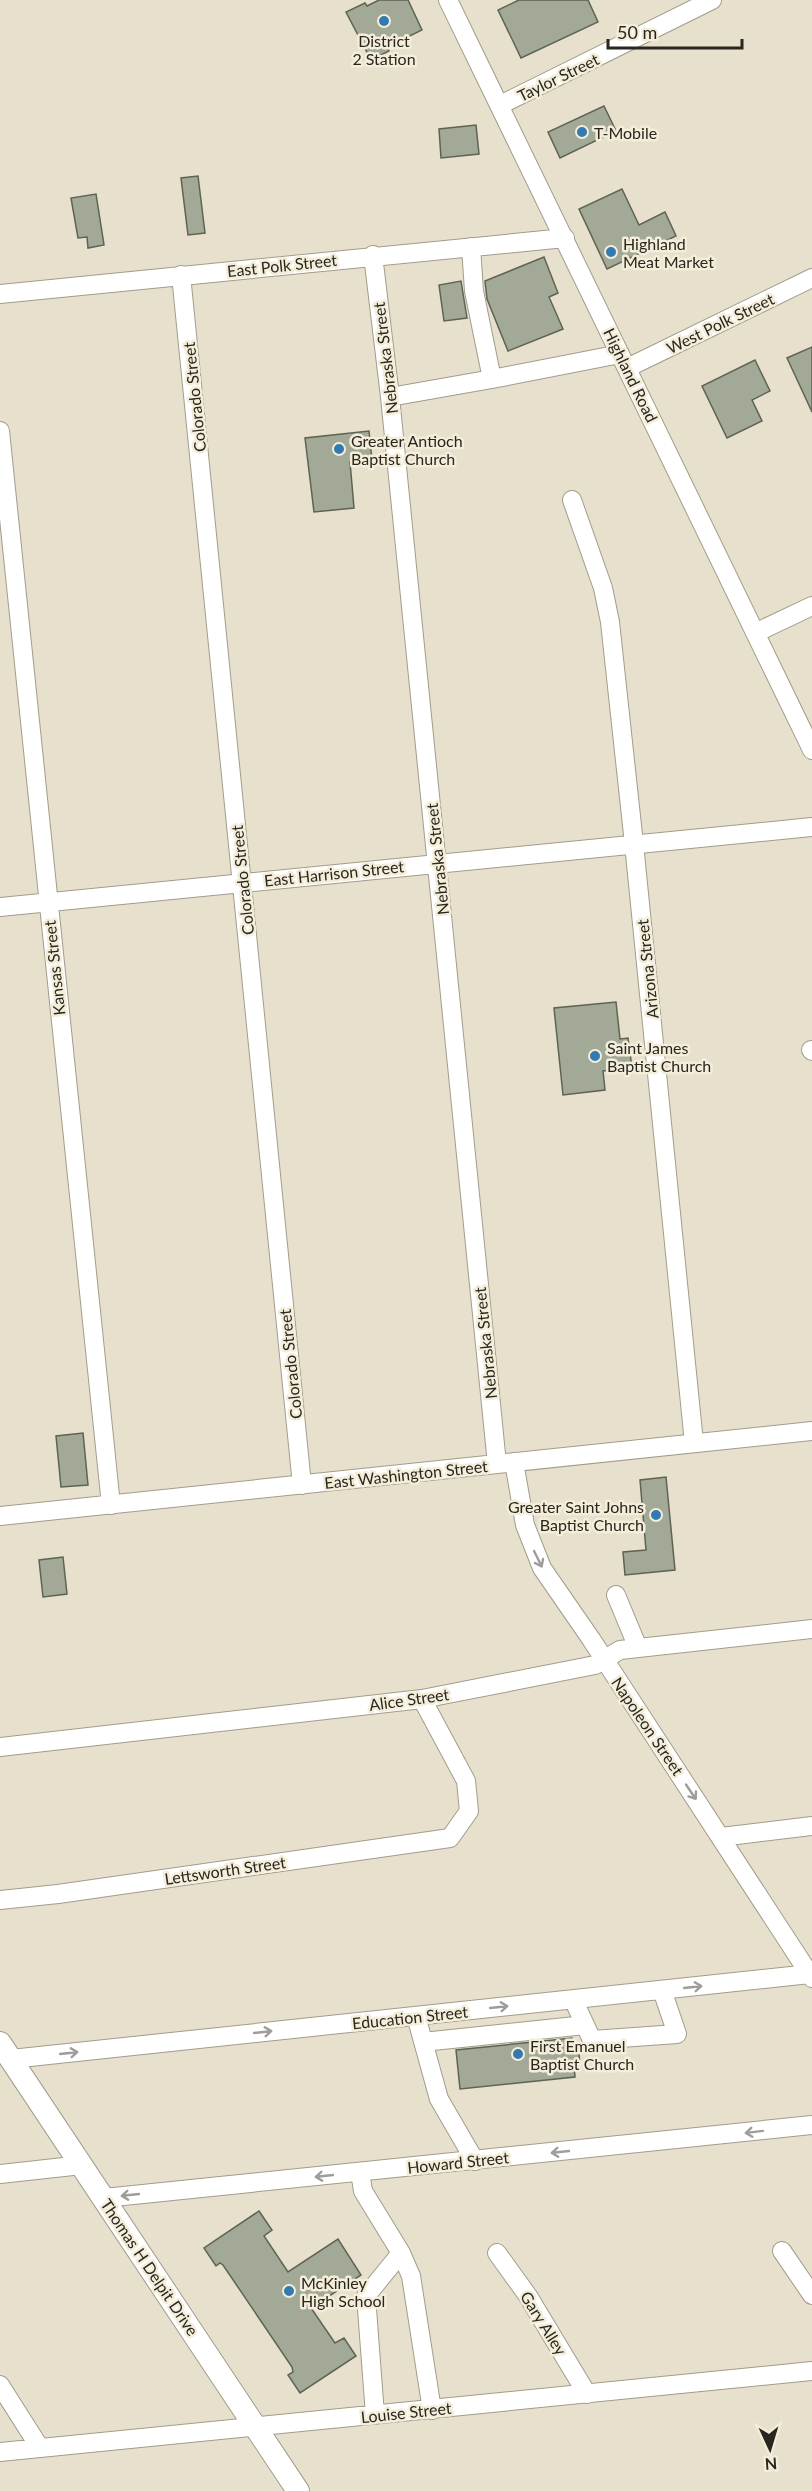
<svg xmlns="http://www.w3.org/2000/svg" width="812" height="2491" font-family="Lato,sans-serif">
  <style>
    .building { fill: #a3a997; stroke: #5e6353; stroke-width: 1.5 }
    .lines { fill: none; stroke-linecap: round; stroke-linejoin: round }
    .minor-casing { stroke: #a29c8a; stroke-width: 20 }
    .major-casing { stroke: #a29c8a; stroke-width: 24 }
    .minor { stroke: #fff; stroke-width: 18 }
    .major { stroke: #fff; stroke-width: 22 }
    .oneway { stroke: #9e9d9a }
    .poi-dot { fill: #327aaf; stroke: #f3edda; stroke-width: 2 }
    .labels { text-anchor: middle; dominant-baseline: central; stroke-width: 5; stroke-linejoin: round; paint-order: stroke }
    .poi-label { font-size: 16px; fill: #28261f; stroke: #f3edda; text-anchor: start }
    .street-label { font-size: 16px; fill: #28261f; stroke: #f3edda }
  </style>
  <rect width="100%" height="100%" fill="#e6e0cd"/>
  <path class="building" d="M379,0H408L422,30L387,47L389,51L371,60L346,12L365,3L367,6Z
    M519,0H588L598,22L521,58L498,10Z
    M604,106L616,131L560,158L548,132Z
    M476,125L479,154L441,158L439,129Z
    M198,176L205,233L188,235L181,178Z
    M622,189L639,225L665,212L676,236L607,269L579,209Z
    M96,194L104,245L88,248L87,237L78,238L71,198Z
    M544,257L558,293L549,297L563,329L508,351L487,299L485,281Z
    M461,281L467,318L444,321L439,285Z
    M812,347V412L787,358Z
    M755,360L770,391L752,400L762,421L727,438L702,386Z
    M369,431L372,460L350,462L354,508L314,512L305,438Z
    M616,1002L620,1039L628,1038L632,1068L603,1071L605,1090L563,1095L554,1008Z
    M83,1433L88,1485L61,1487L56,1436Z
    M666,1477L675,1570L625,1575L623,1552L646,1550L640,1480Z
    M63,1557L67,1594L43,1597L39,1560Z
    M572,2038V2045H578L580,2064H574L575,2077L460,2089L456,2050Z
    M259,2211L272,2230L264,2236L288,2272L338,2239L361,2275L311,2308L335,2343L344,2338L356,2356L300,2393L288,2375L293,2372L292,2367L223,2265L220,2263L216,2266L204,2248Z"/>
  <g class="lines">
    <defs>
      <path id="minor" d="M448,0L812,750
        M500,105L712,0
        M471,247L474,291L492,379L620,354
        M373,255L390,397L497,1464
        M181,275L302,1485
        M0,294L565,238
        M627,368L812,278
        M390,397L492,379
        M0,431L111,1505
        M572,500L603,588L610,622L634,844L694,1443
        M755,633L812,606
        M0,907L812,827
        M811,1050L812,1051
        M514,1462L525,1525L542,1568L591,1639L812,1978
        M0,1516L812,1431
        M616,1595L638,1648
        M0,1747L422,1699L595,1665L620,1650L812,1629
        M721,1837L812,1826
        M0,1900L58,1894L450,1838L469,1811L466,1781L422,1699
        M573,1999L592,2040L677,2034L662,1990
        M416,2016L439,2099L475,2161
        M423,2042L585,2025
        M11,2059L810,1974
        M360,2172L363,2191L401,2253L411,2276L432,2410
        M0,2174L82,2165
        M104,2198L812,2125
        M782,2251L812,2295
        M497,2253L528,2296L587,2394
        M0,2385L40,2448
        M375,2415L366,2296L401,2253
        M0,2452L812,2371"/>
      <path id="major" d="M0,2043L298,2491"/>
    </defs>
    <use href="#minor" class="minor-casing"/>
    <use href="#major" class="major-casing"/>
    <use href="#minor" class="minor"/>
    <use href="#major" class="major"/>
  </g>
  <defs><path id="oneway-shaft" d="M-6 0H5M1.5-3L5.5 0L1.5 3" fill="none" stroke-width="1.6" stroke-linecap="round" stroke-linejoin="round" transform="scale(1.5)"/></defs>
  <g class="oneway">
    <use href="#oneway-shaft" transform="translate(538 1559) rotate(64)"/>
    <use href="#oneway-shaft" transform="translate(691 1792) rotate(56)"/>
    <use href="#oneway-shaft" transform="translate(693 1987) rotate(-6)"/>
    <use href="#oneway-shaft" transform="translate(499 2007) rotate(-6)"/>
    <use href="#oneway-shaft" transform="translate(263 2032) rotate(-6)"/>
    <use href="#oneway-shaft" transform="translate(69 2053) rotate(-6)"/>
    <use href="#oneway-shaft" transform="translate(754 2132) rotate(173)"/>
    <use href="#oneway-shaft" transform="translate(560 2152) rotate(174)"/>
    <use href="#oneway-shaft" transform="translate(324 2176) rotate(174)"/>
    <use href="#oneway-shaft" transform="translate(130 2195) rotate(174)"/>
  </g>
  <g class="poi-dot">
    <circle cx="384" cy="21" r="6"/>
    <circle cx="582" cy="132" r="6"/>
    <circle cx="611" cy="252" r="6"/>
    <circle cx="339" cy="449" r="6"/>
    <circle cx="595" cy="1056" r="6"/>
    <circle cx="656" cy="1515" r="6"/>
    <circle cx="518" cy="2054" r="6"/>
    <circle cx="289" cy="2291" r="6"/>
  </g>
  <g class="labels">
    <g class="poi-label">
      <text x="384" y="40" text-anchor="middle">District<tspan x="384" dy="18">2 Station</tspan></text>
      <text x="594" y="132">T-Mobile</text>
      <text x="623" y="243">Highland<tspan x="623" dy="18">Meat Market</tspan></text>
      <text x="351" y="440">Greater Antioch<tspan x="351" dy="18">Baptist Church</tspan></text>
      <text x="607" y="1047">Saint James<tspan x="607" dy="18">Baptist Church</tspan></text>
      <text x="644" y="1506" text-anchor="end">Greater Saint Johns<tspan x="644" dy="18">Baptist Church</tspan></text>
      <text x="530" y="2045">First Emanuel<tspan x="530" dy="18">Baptist Church</tspan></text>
      <text x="301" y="2282">McKinley<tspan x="301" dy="18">High School</tspan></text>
    </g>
    <g class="street-label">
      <text transform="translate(558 77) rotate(-26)">Taylor Street</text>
      <text transform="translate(282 265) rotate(-6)">East Polk Street</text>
      <text transform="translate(720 323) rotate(-26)">West Polk Street</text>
      <text transform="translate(385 358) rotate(-97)">Nebraska Street</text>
      <text transform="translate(631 375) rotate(64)">Highland Road</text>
      <text transform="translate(194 397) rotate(-96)">Colorado Street</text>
      <text transform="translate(437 859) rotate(-96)">Nebraska Street</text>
      <text transform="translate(334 873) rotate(-6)">East Harrison Street</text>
      <text transform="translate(242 880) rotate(-96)">Colorado Street</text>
      <text transform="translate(54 968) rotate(-96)">Kansas Street</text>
      <text transform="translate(647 969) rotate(-96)">Arizona Street</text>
      <text transform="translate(485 1343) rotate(-96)">Nebraska Street</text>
      <text transform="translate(290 1364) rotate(-96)">Colorado Street</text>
      <text transform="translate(406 1474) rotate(-6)">East Washington Street</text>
      <text transform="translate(409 1699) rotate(-8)">Alice Street</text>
      <text transform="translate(648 1726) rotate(56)">Napoleon Street</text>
      <text transform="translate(225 1870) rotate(-8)">Lettsworth Street</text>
      <text transform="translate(410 2017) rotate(-6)">Education Street</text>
      <text transform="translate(458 2162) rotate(-6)">Howard Street</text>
      <text transform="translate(150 2267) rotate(56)">Thomas H Delpit Drive</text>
      <text transform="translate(544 2323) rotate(58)">Gary Alley</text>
      <text transform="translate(406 2412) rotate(-6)">Louise Street</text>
    </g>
  </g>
  <g transform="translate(770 2449) rotate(176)" stroke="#f3edda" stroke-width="4.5" paint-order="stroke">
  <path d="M0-4.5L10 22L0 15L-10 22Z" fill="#28261f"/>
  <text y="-9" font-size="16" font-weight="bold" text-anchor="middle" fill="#28261f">N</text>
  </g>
  <path d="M608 39v9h134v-9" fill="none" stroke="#28261f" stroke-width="3"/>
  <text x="617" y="39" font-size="18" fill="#28261f" stroke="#f3edda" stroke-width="4.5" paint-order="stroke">50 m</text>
</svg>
